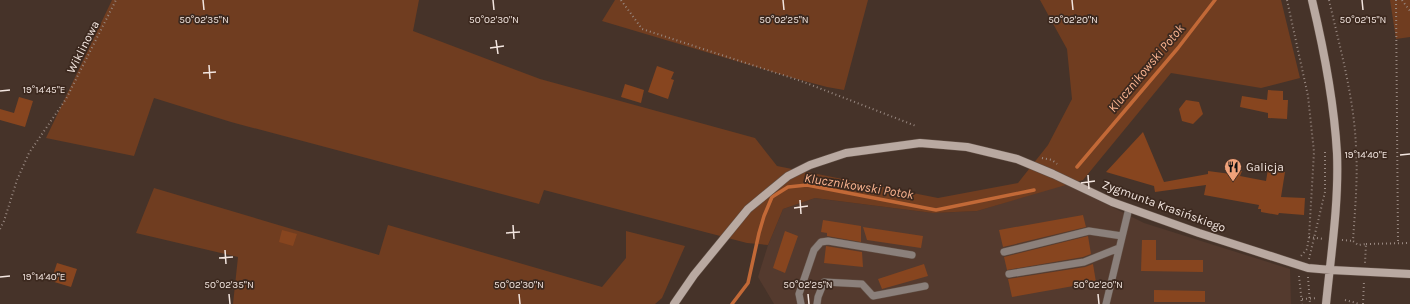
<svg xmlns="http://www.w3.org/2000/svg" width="1410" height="304" font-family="Karla,sans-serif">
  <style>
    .built { fill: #543a2e }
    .green { fill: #703d20 }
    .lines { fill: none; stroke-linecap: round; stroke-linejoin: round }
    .stream { stroke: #c26937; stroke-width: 3.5 }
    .building { fill: #87451f }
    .lane-casing { stroke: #625046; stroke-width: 8 }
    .secondary-casing { stroke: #625046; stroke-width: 9 }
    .path { stroke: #988880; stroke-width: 2; stroke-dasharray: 1 3; stroke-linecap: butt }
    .lane { stroke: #8b807b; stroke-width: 7 }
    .secondary { stroke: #b9a9a1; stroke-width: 8 }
    .ticks { fill: none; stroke: #f3e6e0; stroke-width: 1.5 }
    .labels { text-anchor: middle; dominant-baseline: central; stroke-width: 3.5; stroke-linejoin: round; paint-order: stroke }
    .street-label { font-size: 12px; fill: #f3e6e0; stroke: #3c291f }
    .poi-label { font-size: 12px; fill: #f3e6e0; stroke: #3c291f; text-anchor: start }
    .water-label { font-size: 13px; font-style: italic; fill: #fcb591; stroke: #3c291f }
    .ticks-label { font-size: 10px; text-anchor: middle; fill: #f3e6e0; stroke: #3c291f; stroke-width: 3.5; stroke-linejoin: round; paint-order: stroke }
  </style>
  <rect width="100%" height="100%" fill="#463329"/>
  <path class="built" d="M1066,184L1144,223L1290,269L1291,304H774L758,277L768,245L783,209L815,198L933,213L977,211Z"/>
  <path class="green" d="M112,0H419L413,31L540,79L755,138L777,166L938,198L1018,183L1048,145L1072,99L1067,49L1040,0H1281L1300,78L1261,88L1171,73L1083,180L977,211L933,213L815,198L783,209L768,245L747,243L544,190L539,204L231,122L154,98L134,156L46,138Z
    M615,0H868L844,90L827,87L793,78L602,21Z
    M1390,0H1410V37L1396,39Z
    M154,188L379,255L388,225L602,287L626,258V231L685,246L662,298L655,304H233L238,257L136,233Z"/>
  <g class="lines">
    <path class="stream" d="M1077,167L1178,48L1215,0
      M732,304L748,283L759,233L764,216L772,197L788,187L807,185L936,210L1034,190"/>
  </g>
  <path class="building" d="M657,66L674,72L671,79L674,80L668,99L648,92Z
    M625,84L644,90L641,103L621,97Z
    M1268,90L1283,91V100H1288L1287,119L1268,118V113L1240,107L1242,96L1267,100Z
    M19,97L33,101L25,127L0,120V109L14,113Z
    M1186,100L1199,102L1203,114L1193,124L1182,121L1179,109Z
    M1143,132L1164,182L1208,174V171L1231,174L1232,169L1242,171L1240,176L1266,181L1268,169L1271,170L1272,164L1284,166L1283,172H1285L1281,197L1305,198L1304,215L1279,213L1278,215L1261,212V209H1258L1259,205L1204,195L1206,185L1155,192L1154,186L1106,172Z
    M1083,215L1086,227L1003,247L999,230Z
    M823,220L861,226V242L827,236V233L821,232Z
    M863,227L923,236L921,248L867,240Z
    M282,230L297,234L293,246L279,242Z
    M785,231L798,236L785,273L773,268Z
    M1088,236L1091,254L1083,257L1007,270L1004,257Z
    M1142,240H1156V260H1203V272L1141,271Z
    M826,246L862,252L863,267L824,263Z
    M57,263L77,269L71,287L51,281Z
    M924,264L928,276L882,289L878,279Z
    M1093,264L1096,282L1012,297L1008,279L1085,267Z
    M1154,290L1205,291V302H1154Z"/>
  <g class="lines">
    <defs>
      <path id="lane" d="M1004,252L1089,231L1122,236
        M1009,274L1084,262L1119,248
        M801,304L799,294L814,250L821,242L828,241L912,255
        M817,304L818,297L824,282L862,284L873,296L925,286
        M1106,304L1129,208"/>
      <path id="secondary" d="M1312,0C1324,50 1334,101 1337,153C1339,203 1331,254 1326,304
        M674,304L694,275L748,209L788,176L810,165L846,153L920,143L967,147L1017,159L1053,174L1112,202L1199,233L1308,268L1331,270L1410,274"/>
    </defs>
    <use href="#lane" class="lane-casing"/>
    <use href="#secondary" class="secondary-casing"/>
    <path class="path" d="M621,0L642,29L801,81L916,126
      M1287,0L1308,96L1314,152L1309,237L1307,249L1301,256
      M1329,0C1340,48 1354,97 1356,147C1358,178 1355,209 1353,241L1358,245L1366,244L1365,263
      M1396,0L1398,243
      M1402,0L1410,11
      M1042,158L1052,160L1057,164
      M0,229L4,221L17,180L29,153L66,99L116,0
      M1309,237L1324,239
      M1342,240L1353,241
      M1366,244L1410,243
      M1309,259L1325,192V149
      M1299,276L1302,304
      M1308,277L1310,304
      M1302,299L1317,298
      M1345,300L1360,304
      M1363,304L1364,281"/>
    <use href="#lane" class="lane"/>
    <use href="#secondary" class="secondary"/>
  </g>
  <path class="ticks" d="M203,0L204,10M493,0L494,10M783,0L784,10M1072,0L1073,10M1362,0L1363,10M496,40L498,54M490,48L504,46M209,65L210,79M203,73L216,72M0,91L10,90M1400,155L1410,154M1088,175L1089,189M1081,183L1095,181M800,200L801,214M794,208L808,206M513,225L514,239M506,233L520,232M225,250L226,264M219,258L233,257M0,277L10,276M229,294L230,304M519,294L520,304M808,294L809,304M1098,294L1099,304"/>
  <defs>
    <symbol id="restaurant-pin" viewBox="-11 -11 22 30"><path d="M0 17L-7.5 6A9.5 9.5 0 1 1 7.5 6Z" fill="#f0a27a" stroke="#3c291f"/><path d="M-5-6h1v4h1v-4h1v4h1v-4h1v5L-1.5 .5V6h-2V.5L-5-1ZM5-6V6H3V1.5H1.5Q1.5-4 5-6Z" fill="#111"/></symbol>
  </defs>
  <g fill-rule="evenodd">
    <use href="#restaurant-pin" x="1223" y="157" width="20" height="27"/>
  </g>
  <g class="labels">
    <g class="street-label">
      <text transform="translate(83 47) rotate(-63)">Wiklinowa</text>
      <text transform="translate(1164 206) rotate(20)">Zygmunta Krasińskiego</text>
    </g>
    <g class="poi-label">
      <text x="1246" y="167">Galicja</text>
    </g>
    <g class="water-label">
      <text transform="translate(1146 68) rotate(-50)">Klucznikowski Potok</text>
      <text transform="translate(859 186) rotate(9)">Klucznikowski Potok</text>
    </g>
  </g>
  <g class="ticks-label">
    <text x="204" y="23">50°02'35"N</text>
    <text x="494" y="23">50°02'30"N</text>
    <text x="784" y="23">50°02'25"N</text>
    <text x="1073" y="23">50°02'20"N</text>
    <text x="1363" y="23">50°02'15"N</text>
    <text x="44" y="93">19°14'45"E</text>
    <text x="1366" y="158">19°14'40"E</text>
    <text x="44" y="280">19°14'40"E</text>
    <text x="229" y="288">50°02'35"N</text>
    <text x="519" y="288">50°02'30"N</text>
    <text x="808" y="288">50°02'25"N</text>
    <text x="1098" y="288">50°02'20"N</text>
  </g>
</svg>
